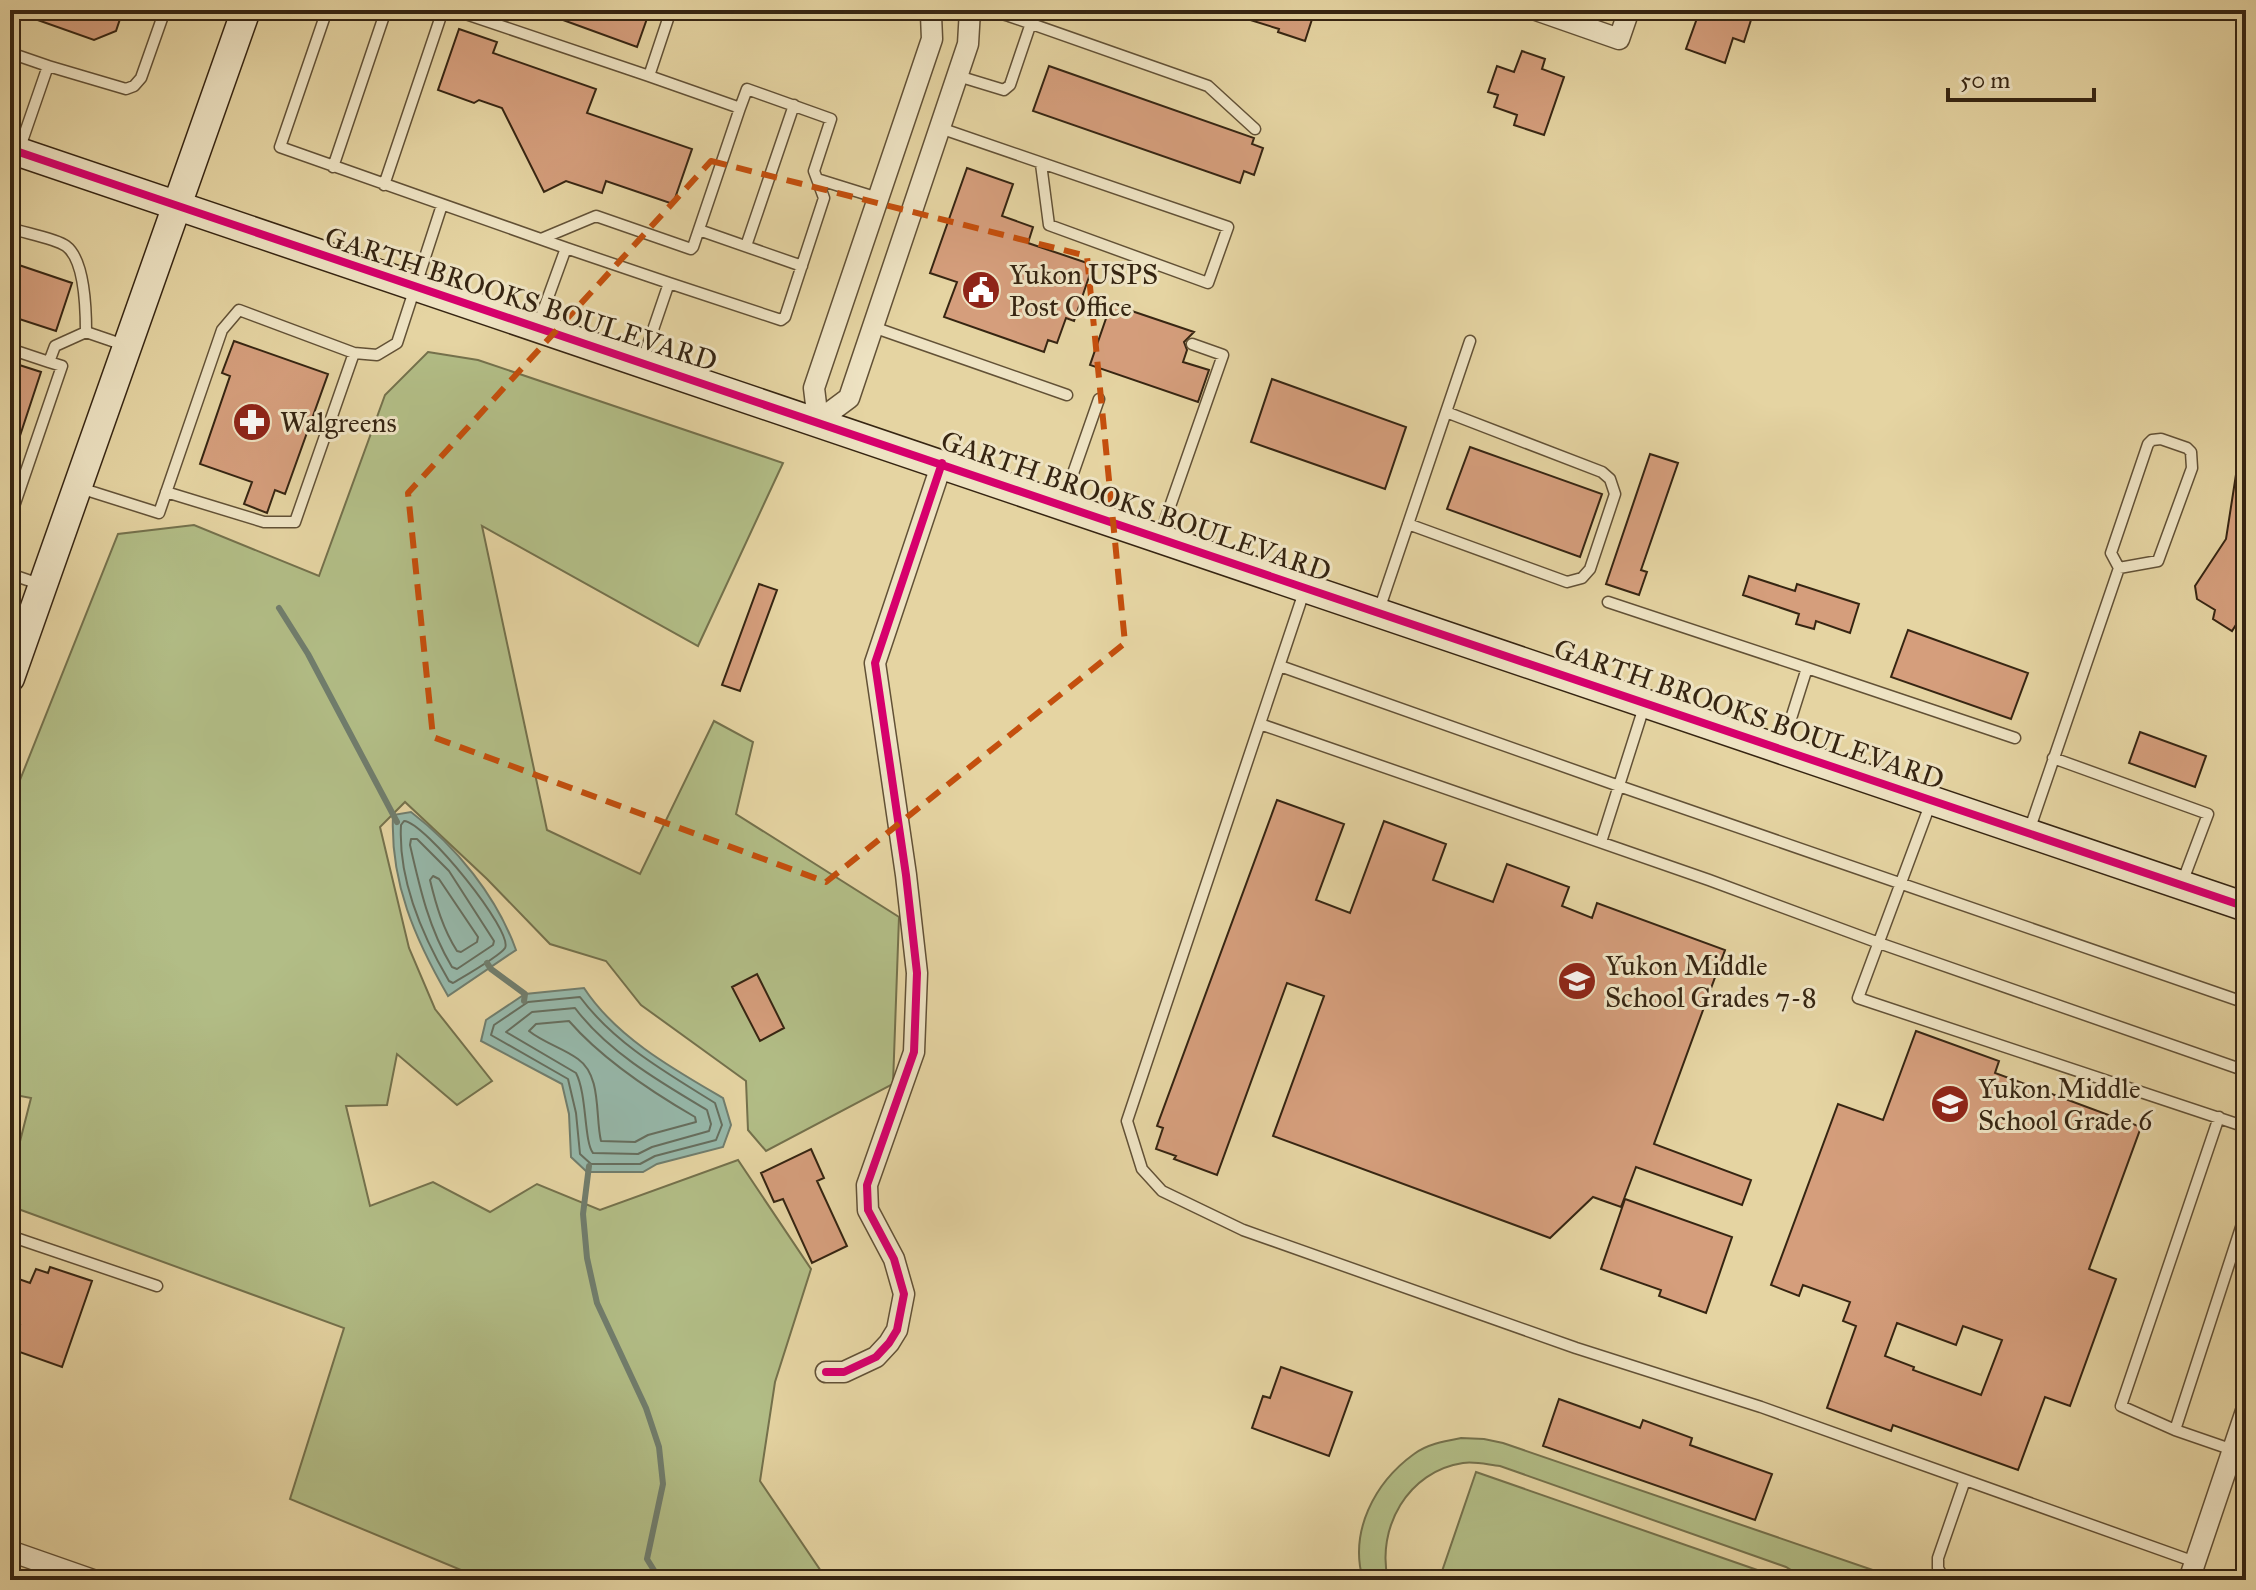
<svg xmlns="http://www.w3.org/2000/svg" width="2256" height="1590" font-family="'IM FELL Great Primer',serif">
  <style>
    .green { fill: #b2bd86; stroke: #74714c; stroke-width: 2 }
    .water { fill: #96b8aa; stroke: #707d6d; stroke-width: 2 }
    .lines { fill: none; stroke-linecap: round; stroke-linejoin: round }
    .shore { stroke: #666e5e; stroke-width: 2 }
    .stream { stroke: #707d6d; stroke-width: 6 }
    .building { fill: #d59e7c; stroke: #362512; stroke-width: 2; fill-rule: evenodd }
    .lane-casing { stroke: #625136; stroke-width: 13 }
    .street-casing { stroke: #625136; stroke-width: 23 }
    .secondary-casing { stroke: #362512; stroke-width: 31 }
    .lane { stroke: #eee3c3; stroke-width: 10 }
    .street { stroke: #eee3c3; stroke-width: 20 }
    .secondary { stroke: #eee3c3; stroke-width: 28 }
    .cycleway-casing { stroke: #eee3c3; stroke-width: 13 }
    .cycleway { stroke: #d6006c; stroke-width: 8 }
    .marked { fill: none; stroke: #c44f0d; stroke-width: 6; stroke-dasharray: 16 10; stroke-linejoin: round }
    .labels { text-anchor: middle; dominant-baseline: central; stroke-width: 6; stroke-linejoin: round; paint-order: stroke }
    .poi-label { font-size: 28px; fill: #362512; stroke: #eee3c3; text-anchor: start }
    .street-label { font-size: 28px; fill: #362512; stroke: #eee3c3 }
  </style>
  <rect width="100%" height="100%" fill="#e5d4a2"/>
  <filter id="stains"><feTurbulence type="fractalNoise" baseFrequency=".0025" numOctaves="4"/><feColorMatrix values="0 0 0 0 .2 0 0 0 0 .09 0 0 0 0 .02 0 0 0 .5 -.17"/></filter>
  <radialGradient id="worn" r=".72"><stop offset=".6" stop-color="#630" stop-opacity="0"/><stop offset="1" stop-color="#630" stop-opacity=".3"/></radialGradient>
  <path class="green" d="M428,352L478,360L783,463L698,646L482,526L547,830L640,874L714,721L753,742L736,814L899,917L893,1084L766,1151L748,1130L746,1081L641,1005L606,961L550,944L487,879L405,802L380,827L409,948L435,1009L492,1081L457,1105L397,1054L387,1105L346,1106L370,1206L433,1182L490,1212L537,1184L600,1210L738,1160L811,1269L775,1382L760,1481L827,1580H485L290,1499L344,1328L10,1206V1160L15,1161L31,1098L10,1094V805L118,534L194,525L319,576L385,395Z
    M1461,1438L1484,1439L1503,1443L1896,1578L1807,1580L1786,1567L1500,1466C1489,1465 1475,1461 1463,1463C1408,1471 1376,1528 1388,1580H1363C1349,1532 1374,1483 1414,1454C1427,1444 1445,1441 1461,1438Z
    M1476,1472L1786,1580H1439Z"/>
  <path class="water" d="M411,812C456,846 497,897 516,950L448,996C415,939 390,882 393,815Z
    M584,988C616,1037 673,1069 723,1098L731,1125L723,1147L657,1164L643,1172H587L571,1157L569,1114L562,1084L481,1041L486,1020L525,994Z"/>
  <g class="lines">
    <path class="shore" d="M404,821C425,822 514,932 505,948C500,956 463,977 453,983L449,981C422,935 398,880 401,825Z
      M411,839H417L449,871L494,941L493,945L457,969L452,967C429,929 420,889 410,845Z
      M433,876L439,879L478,937L477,942L461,952L457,951C443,929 436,905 430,880Z
      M580,997C615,1044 667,1073 715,1103L722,1125L716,1140L655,1156L640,1164H591L580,1154L576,1113L568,1079L491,1035L494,1025L528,1002Z
      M575,1008C608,1052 660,1082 707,1110L711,1124L709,1131L652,1147L638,1154L593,1153C584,1142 587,1094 576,1073L506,1032L532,1012Z
      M569,1021C603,1060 650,1091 695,1117L696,1122L648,1135L635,1142L601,1141C595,1116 602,1076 578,1059C563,1048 544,1043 529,1031L536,1024Z"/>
    <path class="stream" d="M279,608L308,654L397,822
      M487,963L491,969L525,994L524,1001
      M589,1166L583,1214L587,1258L597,1303L646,1408L659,1447L663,1484L647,1559L660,1580"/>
  </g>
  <path class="building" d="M15,10H123L116,31L94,40L15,12Z
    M541,10H650L637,47L541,12Z
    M1229,10H1315L1305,41L1278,32L1279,29L1228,13Z
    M1700,10H1747L1745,18L1751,20L1744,42L1733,38L1725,63L1686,49Z
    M459,29L497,42L493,53L596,89L587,113L692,149L673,204L606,181L602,193L566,181L544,192L502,108L479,100L474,103L438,90Z
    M1522,51L1545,59L1542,69L1564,77L1544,135L1514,125L1517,115L1494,107L1498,95L1488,92L1497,66L1514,72Z
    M1049,66L1254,138L1252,144L1263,148L1254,175L1244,171L1240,183L1033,111Z
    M967,168L1013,184L1002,216L1033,227L1028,243L1093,265L1074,321L1066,318L1057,343L1048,340L1044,352L944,317L957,282L930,273Z
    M10,262L72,283L56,331L10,316Z
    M1111,304L1194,332L1184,342L1187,350L1183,362L1209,370L1198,402L1090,365Z
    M234,341L328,374L285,494L275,490L267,513L244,504L252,482L200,464L230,376L222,373Z
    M10,362L41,372L13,457H10Z
    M1272,379L1406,427L1385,489L1251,442Z
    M1470,447L1602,494L1580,557L1447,509Z
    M1650,454L1678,463L1641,570L1647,572L1639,595L1606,584Z
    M2237,468L2246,469V609L2232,631L2213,619L2215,610L2197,599L2195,586L2226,539Z
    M1749,576L1795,591L1797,584L1859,604L1850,633L1816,621L1814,629L1796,624L1799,614L1743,595Z
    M759,584L777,590L740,691L722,685Z
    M1908,630L2028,673L2011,719L1891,677Z
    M2140,732L2206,756L2195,787L2129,763Z
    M1277,800L1344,824L1316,900L1350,913L1384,821L1446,844L1433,880L1493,902L1507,864L1569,887L1562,906L1592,918L1597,903L1725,950L1654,1144L1751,1180L1742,1205L1636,1167L1621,1207L1593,1197L1550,1238L1273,1136L1324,996L1287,983L1217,1175L1174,1159L1176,1156L1156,1149L1163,1128L1157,1126Z
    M757,974L784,1028L760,1041L732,987Z
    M1916,1031L1999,1061L1995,1073L2141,1127L2089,1269L2116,1279L2070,1406L2045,1397L2018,1470L1893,1425L1891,1431L1827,1408L1856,1326L1843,1321L1850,1302L1803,1285L1799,1296L1771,1285L1838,1104L1883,1120ZM1897,1323L1956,1345L1963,1326L2002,1340L1981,1395L1913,1370L1914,1367L1885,1356Z
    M811,1149L824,1178L817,1181L847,1246L812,1263L783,1199L774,1202L761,1173Z
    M1625,1199L1732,1237L1706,1313L1659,1296L1661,1290L1601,1269Z
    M50,1267L92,1281L62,1367L11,1349L20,1325L10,1321V1276L30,1283L36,1269L48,1273Z
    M1281,1367L1352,1392L1329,1456L1252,1428L1263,1396L1270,1398Z
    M1559,1399L1640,1428L1643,1420L1692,1438L1690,1445L1772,1474L1755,1520L1543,1446Z"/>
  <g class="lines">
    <defs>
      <path id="lane" d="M327,10L280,147L566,248L538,325
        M454,10L649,76
        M972,16L995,12L1009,16L1208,86L1255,129
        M10,56H19L48,66
        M958,76L1004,90L1010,85L1031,23
        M940,128L1228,227L1208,283L1049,225L1041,164
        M19,150L48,66L126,89L134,86L141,78L165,10
        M333,167L386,10
        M817,179L878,198
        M384,185L443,10
        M10,228C24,233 55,238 66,246C85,260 86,310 86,332L124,345
        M699,230L802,266
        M541,239L596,216L691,249L693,247L740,108L649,76L671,10
        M746,246L794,105
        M566,248L669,283
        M873,327L1067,395
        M10,349L49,362
        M642,362L669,283L781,320L785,317L824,198L814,171L831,119L747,89L740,108
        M2161,439L2187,448L2191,452L2192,468L2158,561L2119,568L2111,553L2148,444L2152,440Z
        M80,488L159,513L222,330L239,310L354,353L377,355L397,343L442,205
        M166,492L264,522H295L354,353
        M1063,502L1099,399
        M10,518L62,366L49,362L55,346L86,332
        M1408,524L1567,582L1582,578L1590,569L1615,494L1610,479L1602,472L1446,412
        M1160,535L1223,355L1192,344
        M10,574L42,585
        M1305,589L1127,1121L1142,1169L1162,1191L1243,1230L1576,1348L1761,1407L2195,1562
        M1608,602L1807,668
        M1379,610L1470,341
        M1280,666L1619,786L2246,1003
        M1260,724L1709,880L1879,943L2246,1071
        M1782,747L1807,668L2015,738
        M2053,758L2208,814L2182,883
        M1931,802L1858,998L2246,1127
        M2029,831L2119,568
        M1601,842L1644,707
        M2219,1117L2121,1406L2175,1430L2246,1212
        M10,1236L157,1286
        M2175,1430L2233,1450
        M1944,1580L1938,1568V1558L1965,1480"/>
      <path id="street" d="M925,10L931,15L932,39L814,388L818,421L849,398L968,44L970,10
        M1536,10L1619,39L1629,10
        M826,1372H844L876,1357L889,1343L897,1330L904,1294L894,1259L868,1210L867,1185L914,1052L917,973L906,875L875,663L942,463
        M10,1551L93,1580
        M2189,1580L2246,1411"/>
      <path id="secondary" d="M10,149L2246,907
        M10,678L246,10"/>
    </defs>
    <use href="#lane" class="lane-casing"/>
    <use href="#street" class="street-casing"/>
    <use href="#secondary" class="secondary-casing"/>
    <use href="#lane" class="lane"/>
    <use href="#street" class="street"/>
    <use href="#secondary" class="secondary"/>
    <defs>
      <path id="cycleway" d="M10,149L2246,907
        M826,1372H844L876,1357L889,1343L897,1330L904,1294L894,1259L868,1210L867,1185L914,1052L917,973L906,875L875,663L942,463"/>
    </defs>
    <use href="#cycleway" class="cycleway-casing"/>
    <use href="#cycleway" class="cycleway"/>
  </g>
  <path class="marked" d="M711,161L1087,256L1125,643L826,882L433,737L408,493Z"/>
  <defs>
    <symbol id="civic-disc" viewBox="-11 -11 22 22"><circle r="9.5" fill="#8f2418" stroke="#eee3c3"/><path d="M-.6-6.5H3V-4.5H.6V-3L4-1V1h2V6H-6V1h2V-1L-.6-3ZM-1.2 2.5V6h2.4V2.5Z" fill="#fff"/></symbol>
    <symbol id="pharmacy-disc" viewBox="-11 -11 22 22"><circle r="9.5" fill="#8f2418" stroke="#eee3c3"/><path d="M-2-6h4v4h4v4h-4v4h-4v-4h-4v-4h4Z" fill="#fff"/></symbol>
    <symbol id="school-disc" viewBox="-11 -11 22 22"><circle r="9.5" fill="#8f2418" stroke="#eee3c3"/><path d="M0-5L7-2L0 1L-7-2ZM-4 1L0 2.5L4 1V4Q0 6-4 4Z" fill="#fff"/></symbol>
  </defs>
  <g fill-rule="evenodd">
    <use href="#civic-disc" x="959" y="268" width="44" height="44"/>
    <use href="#pharmacy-disc" x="230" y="400" width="44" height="44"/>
    <use href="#school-disc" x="1555" y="959" width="44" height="44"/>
    <use href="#school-disc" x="1928" y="1082" width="44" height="44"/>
  </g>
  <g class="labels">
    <g class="poi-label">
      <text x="1009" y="274">Yukon USPS<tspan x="1009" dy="32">Post Office</tspan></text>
      <text x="280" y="422">Walgreens</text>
      <text x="1605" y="965">Yukon Middle<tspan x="1605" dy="32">School Grades 7-8</tspan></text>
      <text x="1978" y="1088">Yukon Middle<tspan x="1978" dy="32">School Grade 6</tspan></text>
    </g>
    <g class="street-label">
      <text transform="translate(521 299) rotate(18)">GARTH BROOKS BOULEVARD</text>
      <text transform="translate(1136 506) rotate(19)">GARTH BROOKS BOULEVARD</text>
      <text transform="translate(1749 714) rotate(19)">GARTH BROOKS BOULEVARD</text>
    </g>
  </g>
  <rect width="2256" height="1590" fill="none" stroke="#e5d4a2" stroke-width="40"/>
  <rect x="12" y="12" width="2232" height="1566" fill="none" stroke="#362512" stroke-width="4"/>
  <rect x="20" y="20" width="2216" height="1550" fill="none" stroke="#362512" stroke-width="2"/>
  <path d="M1948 88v12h146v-12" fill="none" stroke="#362512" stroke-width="4"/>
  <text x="1960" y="88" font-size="24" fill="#362512" stroke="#eee3c3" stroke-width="6" paint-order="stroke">50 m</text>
  <rect width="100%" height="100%" filter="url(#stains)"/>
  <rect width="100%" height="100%" fill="url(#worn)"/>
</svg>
